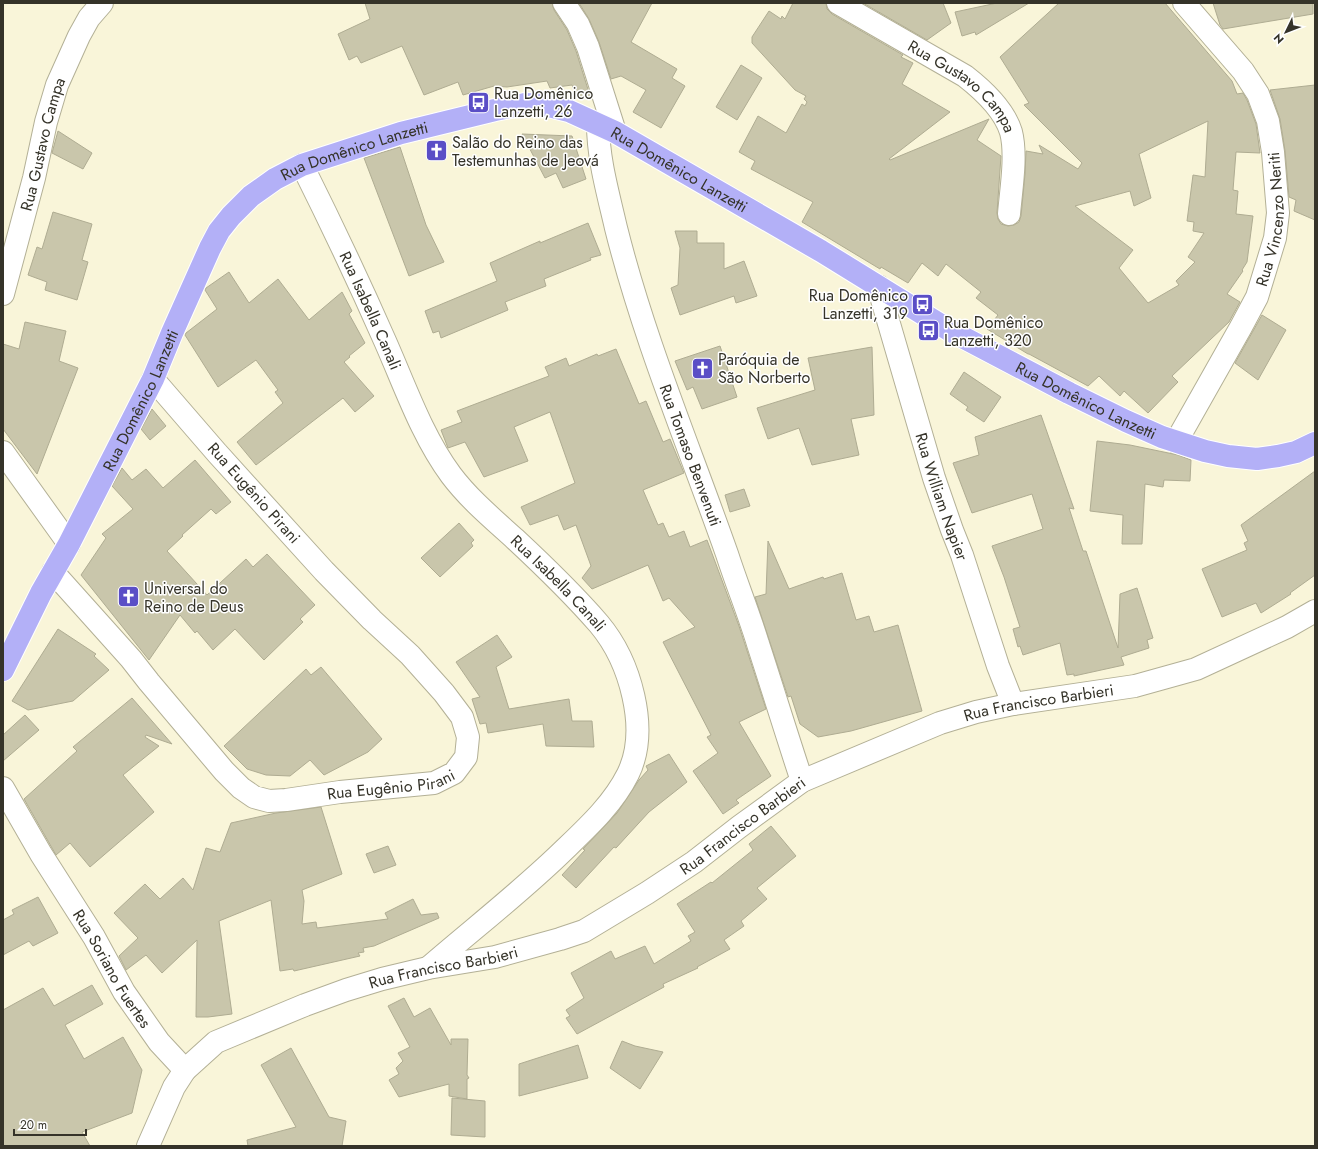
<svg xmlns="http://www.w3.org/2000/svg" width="1318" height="1149" font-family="Jost,sans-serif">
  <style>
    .building { fill: #c9c6ab; stroke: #afac92; fill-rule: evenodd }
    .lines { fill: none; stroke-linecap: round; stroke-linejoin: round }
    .minor-casing { stroke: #b3b096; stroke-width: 24 }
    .major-casing { stroke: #fff; stroke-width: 24 }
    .minor { stroke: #fff; stroke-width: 22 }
    .major { stroke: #b3b0f7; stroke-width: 22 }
    .labels { text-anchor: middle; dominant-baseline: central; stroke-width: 3; stroke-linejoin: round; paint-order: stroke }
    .street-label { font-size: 16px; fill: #353329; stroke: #fff }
    .poi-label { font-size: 16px; fill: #353329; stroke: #fff; text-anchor: start }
  </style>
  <rect width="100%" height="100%" fill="#f9f5d9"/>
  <path class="building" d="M365,3H552L554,10L567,30L576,51L591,99L576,96L572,85L550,88L547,81L507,87L494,86L463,95L458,82L424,95L402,46L361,63L357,56L349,60L338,34L370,19Z
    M579,3H652L631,42L677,69L672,78L685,86L661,128L633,112L646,90L621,76L611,79L599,42L589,19Z
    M793,3H826L827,9L832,14L903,55L901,57L913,63L902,84L950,112L889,159L890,160L989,119L977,140L1001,156L997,213L998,219L1001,224L1008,226L1014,225L1019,222L1021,216L1025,174L1026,151L1043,154L1039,145L1078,169L1082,163L1024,105L1029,103L1000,57L1059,3H1165L1232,81L1237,94L1243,93L1247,100L1256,124L1260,153L1236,152L1233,190L1238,191L1236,214L1253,216L1247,262L1242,270L1243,271L1227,294L1240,302L1229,322L1172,376L1178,382L1148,413L1124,391L1120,396L1099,376L1088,386L1029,354H1028L987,329L998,315L976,298L981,292L946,264L938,276L922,263L908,283L881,267L880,269L802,222L813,202L751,169L755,161L739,152L758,116L786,133L802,104L805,106L807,102L804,99L806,96L795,90L752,43V37L769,11L781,19L782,16L785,19ZM1208,121L1205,177L1193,175L1187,221L1194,222L1193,231L1204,233L1188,257L1195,262L1176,281L1179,285L1148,303L1119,268L1133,250L1075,206L1130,191L1134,206L1151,198L1139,154Z
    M863,3H943L951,23L927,40Z
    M997,3H1029L976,35L975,32L962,36L955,12Z
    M1213,3H1313V14L1223,29L1220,25Z
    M741,65L762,78L737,120L716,107Z
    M1315,85V220L1294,211L1296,200L1289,197L1285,151L1280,119L1270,90Z
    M58,131L92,153L83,169L52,153Z
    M522,134L572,136L586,179L563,188L556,173L545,178Z
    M400,147L426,225L444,262L409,276L364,158Z
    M53,212L92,224L82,260L88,262L77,300L45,290L47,282L28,275L37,247L42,249Z
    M588,223L601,255L590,258L591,260L544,279L546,286L505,302L508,310L441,338L439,331L433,333L425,311L497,281L490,263L540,241V243Z
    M675,231H697V243H724V269L744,261L757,296L736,303L734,296L680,315L671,288L678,285L680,248Z
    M229,272L249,303L278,279L309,320L342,292L352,311L349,314L365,343L349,356L350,357L344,362L374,396L355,412L343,398L256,465L237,442L283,403L275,392L278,390L256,360L218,387L185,335L186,333L217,309L205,290L206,288Z
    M1262,315L1286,330L1258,380L1235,363Z
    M25,322L66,331L59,361L78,368L37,474L3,429V344L19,349Z
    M720,346L737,397L702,409L693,387L687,390L675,361Z
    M872,347L874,415L851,419L859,455L812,465L799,428L768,439L757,408L815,390L808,358Z
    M616,349L639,404L646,401L663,442L670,439L684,473L643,490L658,525L663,523L669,537L684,531L690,547L707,540L739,626L766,709L739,722L771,776L736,800L739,803L723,814L693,771L718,753L707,737L711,735L663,642L695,627L669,598L663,601L648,565L592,589L582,578L591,566L576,525L564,530L558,515L530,525L521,507L575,483L550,412L514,427L528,461L484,477L465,442L448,448L441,430L462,422L457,411L549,376L545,367L566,358L569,366L597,354L598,356Z
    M964,372L1001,397L984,422L966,410L968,407L950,394Z
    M152,409L166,426L150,440L141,429Z
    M1041,415L1074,509L1069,508L1083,551H1086L1118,648L1120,594L1137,588L1153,638L1147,640L1149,648L1121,657L1124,665L1074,676V674L1067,675L1060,643L1023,655L1020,646L1018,647L1013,629L1020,627L1004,577L992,546L1043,529L1032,494L972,513L953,463L979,455L975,437Z
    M1097,441L1130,445L1178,455L1191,460L1190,481L1164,480L1163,487L1145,484L1142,544H1122L1123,515L1090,511Z
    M195,460L231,502L216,514L211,509L182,535L183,536L167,551L207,595L246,559L253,567L267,554L315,605L300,619L303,622L264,660L235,629L213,650L197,631L195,633L180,615L149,660L81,575L106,538L102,534L133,509L112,486L122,468L132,480L146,469L163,488Z
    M1315,471V575L1290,593L1291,594L1261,613L1256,603L1222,617L1202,569L1247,550L1244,543L1248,541L1241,525Z
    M744,489L750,506L730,512L725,495Z
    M459,523L474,540L471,543L473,546L440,577L421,558Z
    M768,541L789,589L823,577L824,579L842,573L856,620L869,616L874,632L898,625L922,711L851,731L818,737L800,724L791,696L788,697L755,597L766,594Z
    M58,629L96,654L94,656L109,670L73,701L28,710L12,701Z
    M497,635L512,657L496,667L509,709L569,699L572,721H592L594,747L546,746L543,724L488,733L486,723L480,724L472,699L480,697L456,662Z
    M321,667L382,739L368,752L324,775L310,760L290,776L266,775L247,769L224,746L306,669L311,675Z
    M132,698L172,744L146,735L145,737L159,746L123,775L154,812L90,867L70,843L56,855L24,799L77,751L73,747Z
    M25,715L39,730L3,761V735Z
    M669,754L687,782L649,812L616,848L614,847L576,888L562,875L585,850L583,849L617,813L639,780L648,770L646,766Z
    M321,807L342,874L302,890L304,901L302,924L316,922L317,928L388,919L385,913L413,899L421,915L437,913L439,918L374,946L363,948L364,952L358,953L360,956L294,971L293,969L280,971L271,900L219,921L232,1014L208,1017H196L197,940L162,973L146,955L126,970L119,956L138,938L114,913L145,884L160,899L183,878L193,890L206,848L220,852L231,823L276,813Z
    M771,826L796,856L757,888L767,899L741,921L744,926L724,940L730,949L697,967L698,968L663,984L664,987L577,1034L566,1018L570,1016L566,1010L584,998L571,973L611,951L615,959L645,946L654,964L691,941L688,936L695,932L677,904L711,882L712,883L753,850L749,844Z
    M388,846L396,865L374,873L366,854Z
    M38,897L58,933L33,946L29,941L3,955V920L14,914L12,910Z
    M92,985L103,1004L65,1025L84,1059L123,1037L142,1070L132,1113L82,1132L90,1146H3V1010L43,988L54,1006Z
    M404,998L414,1017L430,1008L451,1045V1039H468L467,1075L469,1078L467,1079V1099L449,1096V1084L399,1097L389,1080L399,1074L396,1068L403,1061L398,1053L410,1047L388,1006Z
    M622,1041L635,1046L663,1052L640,1089L610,1068Z
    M578,1045L588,1078L519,1096V1064Z
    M291,1048L329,1117L346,1121L342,1146H248L247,1140L296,1127L261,1065Z
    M452,1098L485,1101V1137L451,1135Z"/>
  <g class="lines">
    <defs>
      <g id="minor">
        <path d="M564,3L578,24L588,47L615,132"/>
        <path id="s1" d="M838,3L965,76C983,90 1004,109 1011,132C1017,155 1011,190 1009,214"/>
        <path id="s2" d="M598,124C598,159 608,193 616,228C644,340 689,446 727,554C737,585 749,614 758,644C773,690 787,736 802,781"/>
        <path id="s3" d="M302,165C331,223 359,282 385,341C405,386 422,436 451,475C469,499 493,519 515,539C544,566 573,594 599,624C630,661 650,729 628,774C613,804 588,827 564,850C521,892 473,929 428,968"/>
        <path id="s4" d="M878,286L934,478L952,530L962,555L998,666L1013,704"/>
        <path id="s5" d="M3,294L34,178L46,122L57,85L79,36L89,18L102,3"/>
        <path id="s6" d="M1176,442L1241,327L1257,297L1275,238L1278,213L1273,152L1268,121L1258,94L1243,71L1184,3"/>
        <path d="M3,452L69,544"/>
        <path id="s7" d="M53,572L131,659L149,682L224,771L241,788L254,797L269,801L286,800L340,792L434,783L454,773L466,757L468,737L462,717L444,693L410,655L372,620L324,571L217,453L153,379"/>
        <path id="s8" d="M3,788L41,854L94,937L124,992L159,1042L185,1070L174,1087L148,1146"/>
        <path id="s9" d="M185,1070L216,1042L305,1005L346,990L382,979L428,968L495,957L560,939L584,931L647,893L694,862L739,827L802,781L940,723L976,712L1013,704L1135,686L1196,669L1287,627L1315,611"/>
      </g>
      <g id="major">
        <path id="s10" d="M3,670L41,593L69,544L153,379L172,333L210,248L219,231L231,216L251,196L275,179L302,165L401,133L495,110L525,104L545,105L569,111L615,132L821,251L949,330L1069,393L1126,421L1162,437L1205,451L1228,456L1257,459L1278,456L1296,452L1315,443"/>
      </g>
    </defs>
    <use href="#minor" class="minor-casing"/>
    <use href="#major" class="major-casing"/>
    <use href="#minor" class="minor"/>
    <use href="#major" class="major"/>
  </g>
  <defs>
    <symbol id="bus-square" viewBox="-11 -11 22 22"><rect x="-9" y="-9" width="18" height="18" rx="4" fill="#5a4ec6" stroke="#fff"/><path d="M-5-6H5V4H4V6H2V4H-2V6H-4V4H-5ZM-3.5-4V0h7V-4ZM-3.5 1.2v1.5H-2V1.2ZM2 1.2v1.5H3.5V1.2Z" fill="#fff"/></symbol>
    <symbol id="church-square" viewBox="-11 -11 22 22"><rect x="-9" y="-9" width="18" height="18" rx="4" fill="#5a4ec6" stroke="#fff"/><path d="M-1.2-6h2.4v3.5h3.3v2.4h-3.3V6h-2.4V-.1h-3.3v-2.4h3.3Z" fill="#fff"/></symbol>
  </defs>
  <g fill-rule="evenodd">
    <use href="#bus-square" x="466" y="90" width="25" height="25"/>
    <use href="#church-square" x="424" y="138" width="25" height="25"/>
    <use href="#bus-square" x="910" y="292" width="25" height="25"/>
    <use href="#bus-square" x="916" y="318" width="25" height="25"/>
    <use href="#church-square" x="690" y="356" width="25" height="25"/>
    <use href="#church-square" x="116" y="584" width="25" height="25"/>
  </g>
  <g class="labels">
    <g class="street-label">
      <text stroke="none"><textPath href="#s1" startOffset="151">Rua Gustavo Campa</textPath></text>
      <text stroke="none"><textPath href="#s5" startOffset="155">Rua Gustavo Campa</textPath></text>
      <text stroke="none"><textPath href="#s10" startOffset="651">Rua Domênico Lanzetti</textPath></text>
      <text stroke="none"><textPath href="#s10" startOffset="998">Rua Domênico Lanzetti</textPath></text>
      <text stroke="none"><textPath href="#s6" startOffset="246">Rua Vincenzo Neriti</textPath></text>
      <text stroke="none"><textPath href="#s3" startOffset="161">Rua Isabella Canali</textPath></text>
      <text stroke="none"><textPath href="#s10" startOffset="303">Rua Domênico Lanzetti</textPath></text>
      <text stroke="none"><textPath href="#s10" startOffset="1466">Rua Domênico Lanzetti</textPath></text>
      <text stroke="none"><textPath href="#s2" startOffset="345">Rua Tomaso Benvenuti</textPath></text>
      <text transform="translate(254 493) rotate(48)">Rua Eugênio Pirani</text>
      <text stroke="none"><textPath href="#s4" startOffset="220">Rua William Napier</textPath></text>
      <text stroke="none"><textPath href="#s3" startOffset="497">Rua Isabella Canali</textPath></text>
      <text stroke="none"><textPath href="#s9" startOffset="943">Rua Francisco Barbieri</textPath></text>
      <text stroke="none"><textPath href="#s7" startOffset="441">Rua Eugênio Pirani</textPath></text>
      <text stroke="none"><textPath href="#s9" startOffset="618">Rua Francisco Barbieri</textPath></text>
      <text stroke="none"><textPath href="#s9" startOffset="282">Rua Francisco Barbieri</textPath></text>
      <text stroke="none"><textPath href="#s8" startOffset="211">Rua Soriano Fuertes</textPath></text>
    </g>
    <g class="poi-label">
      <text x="494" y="93">Rua Domênico<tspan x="494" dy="18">Lanzetti, 26</tspan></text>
      <text x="452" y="142">Salão do Reino das<tspan x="452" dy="18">Testemunhas de Jeová</tspan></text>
      <text x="908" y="295" text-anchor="end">Rua Domênico<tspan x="908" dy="18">Lanzetti, 319</tspan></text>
      <text x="944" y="322">Rua Domênico<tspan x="944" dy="18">Lanzetti, 320</tspan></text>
      <text x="718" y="359">Paróquia de<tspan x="718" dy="18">São Norberto</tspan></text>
      <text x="144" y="588">Universal do<tspan x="144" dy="18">Reino de Deus</tspan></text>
    </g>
  </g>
  <rect width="1318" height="1149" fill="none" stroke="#353329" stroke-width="8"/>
  <g transform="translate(1286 32) rotate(227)" stroke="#ffffff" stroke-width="3" paint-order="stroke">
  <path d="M0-3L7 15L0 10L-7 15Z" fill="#353329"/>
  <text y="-6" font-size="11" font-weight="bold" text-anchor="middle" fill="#353329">N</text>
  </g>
  <path d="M14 1129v6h72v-6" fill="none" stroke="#353329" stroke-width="2"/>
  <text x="20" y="1129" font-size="12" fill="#353329" stroke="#ffffff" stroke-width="3" paint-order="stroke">20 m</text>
</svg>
